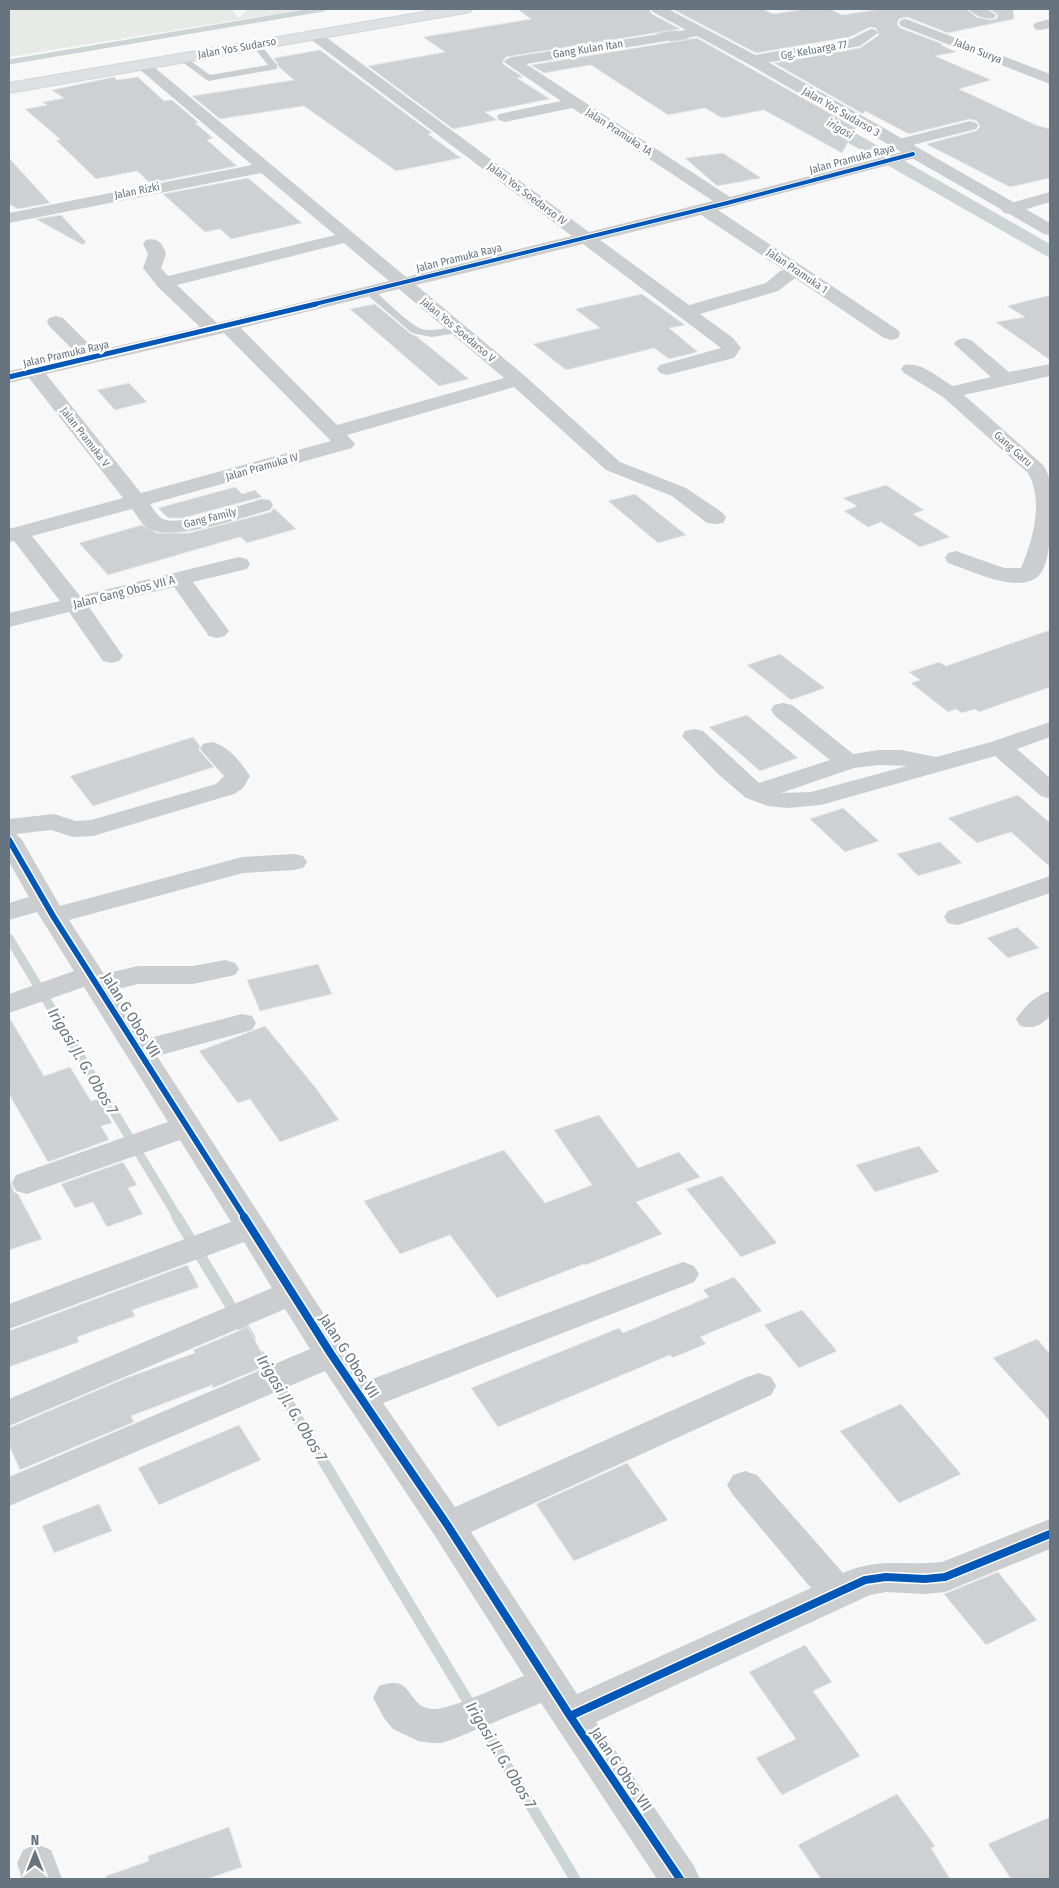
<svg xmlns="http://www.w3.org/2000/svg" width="1059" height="1888" font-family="'Fira Sans Condensed',sans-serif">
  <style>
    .green { fill: #e7eae6 }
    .water { fill: #cdd4d6 }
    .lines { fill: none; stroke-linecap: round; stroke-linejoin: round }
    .stream-far2 { stroke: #cdd4d6; stroke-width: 5 }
    .stream-far1 { stroke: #cdd4d6; stroke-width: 9 }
    .stream { stroke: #cdd4d6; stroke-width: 11 }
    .building { fill: #cfd0d2; stroke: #e8e8e8 }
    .primary-casing { stroke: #d4d5d6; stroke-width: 2 }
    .service { fill: #cbcdce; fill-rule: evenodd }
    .minor { fill: #cbcdce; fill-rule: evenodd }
    .tertiary { fill: #cbcdce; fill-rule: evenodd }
    .primary { fill: #dfe0e1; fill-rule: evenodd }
    .cycleway-far3-casing { stroke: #fff; stroke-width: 5.5 }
    .cycleway-far2-casing { stroke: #fff; stroke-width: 8 }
    .cycleway-far1-casing { stroke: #fff; stroke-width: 9 }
    .cycleway-casing { stroke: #fff; stroke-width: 11 }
    .cycleway-far3 { stroke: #0057b8; stroke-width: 4 }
    .cycleway-far2 { stroke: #0057b8; stroke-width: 5 }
    .cycleway-far1 { stroke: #0057b8; stroke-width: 6 }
    .cycleway { stroke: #0057b8; stroke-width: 8 }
    .labels { text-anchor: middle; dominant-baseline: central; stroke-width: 5; stroke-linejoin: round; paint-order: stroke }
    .far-street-label { font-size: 11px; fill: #667480; stroke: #fff }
    .far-water-label { font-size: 11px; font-style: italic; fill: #677981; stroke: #fff }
    .street-label { font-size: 12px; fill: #667480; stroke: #fff }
    .near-street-label { font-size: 15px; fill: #667480; stroke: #fff }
    .near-water-label { font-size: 16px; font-style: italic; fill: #677981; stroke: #fff }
  </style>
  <rect width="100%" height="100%" fill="#f8f8f8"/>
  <path class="green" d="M9,9H231L239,18L246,11L253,9H306L9,57Z"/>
  <path class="water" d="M614,9H638L1050,244V258Z"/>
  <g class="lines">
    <path class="stream-far2" d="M9,62L323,9"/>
    <path class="stream-far1" d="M9,938L178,1218"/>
    <path class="stream" d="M177,1217L250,1338
      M260,1356L575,1879"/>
  </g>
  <path class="building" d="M517,9H649L652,14L680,29L506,57L503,61V64L523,77L517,78L550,99L485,112L497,120L453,129L368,66L445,52L423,37L531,19Z
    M672,9H763L773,14L805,9H830L842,15L881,9H967L976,17L991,20L996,19L998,15L990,9H1013L1014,19L948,33L907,17L899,19L897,24L900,28L943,44L941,45L956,52L935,56L991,80L959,89L1036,125L1050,129V178L1010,187L926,144L976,131L980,127L977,121L970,119L909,134L865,111L863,114L774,63L860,48L879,35L876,28L870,27L850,37L756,53Z
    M697,38L856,128L842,153L764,110L722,118L705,108L668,115L591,65L544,73L531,65Z
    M320,50L432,133L428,134L461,158L396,171L304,106L220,119L192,96L294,80L279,67L274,58Z
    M114,77L117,80L138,77L164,101L172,100L199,123H195L213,138L207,140L237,166L150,183L137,171L96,179L56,140H61L25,109L47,105L43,102L64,98L52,90Z
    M723,153L761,178L717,186L685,158Z
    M9,158L50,203L18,209L9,204Z
    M248,178L302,223L231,239L220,229L205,232L163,194Z
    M61,215L86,242L83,245L36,219Z
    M642,294L685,325L669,328L698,352L669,359L654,348L566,370L533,344L600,328L575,309Z
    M1050,295V360L996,322L1025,317L1007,306Z
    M375,304L411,334L416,336L469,379L439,386L350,309Z
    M129,383L147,402L115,410L97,390Z
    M886,485L924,510L913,514L950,537L920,547L881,522L868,527L844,511L857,506L843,498Z
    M235,487L242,494L255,490L262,497L183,518H168L158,508Z
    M635,494L686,535L658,543L608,501Z
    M274,508L296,529L247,543L240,537L108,575L79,543L142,525L157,533H189L271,512Z
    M1050,630V687L979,712L975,709L962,713L956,709L948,712L911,683L920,680L909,672L939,662L946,666Z
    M780,654L825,688L791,700L747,665Z
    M747,715L798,758L760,771L709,727Z
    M193,737L200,746L199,750L214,767L93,806L70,776Z
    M1018,795L1050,823V867L1011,832L977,843L948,818Z
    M843,808L879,841L845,852L810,819Z
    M940,842L962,863L918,876L897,854Z
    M1017,927L1039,948L1008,958L987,938Z
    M318,964L332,994L260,1011L247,980Z
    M9,1017L44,1076L70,1067L91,1101L98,1099L112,1123L101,1126L109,1140L48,1162L9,1094Z
    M265,1026L315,1087L339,1120L280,1142L250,1099L238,1103L199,1051Z
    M599,1115L638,1168L679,1152L700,1177L636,1202L662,1234L586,1265L584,1264L497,1298L450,1235L400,1254L364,1201L504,1150L545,1203L592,1185L554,1130Z
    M919,1146L939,1172L875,1192L856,1165Z
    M123,1162L137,1185L128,1188L143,1214L107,1227L93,1202L75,1208L61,1184Z
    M9,1176L14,1192L18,1194L42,1239L9,1250Z
    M722,1176L777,1243L741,1257L686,1189Z
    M187,1265L199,1287L132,1310L135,1316L77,1337L79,1342L9,1367V1331Z
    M734,1277L762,1311L700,1337L706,1344L672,1358L670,1355L498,1427L471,1388L619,1328L623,1333L709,1297L703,1290Z
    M802,1310L837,1351L799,1368L764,1325Z
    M248,1327L268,1365L213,1388L212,1385L131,1416L134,1422L20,1470L9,1445V1428L126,1378L195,1353L193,1350Z
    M1037,1339L1050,1354V1421L993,1358Z
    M901,1404L961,1474L899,1503L840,1431Z
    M239,1425L261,1460L159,1505L138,1468Z
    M627,1463L668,1520L574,1561L536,1504Z
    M99,1504L112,1531L54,1553L42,1526Z
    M998,1572L1037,1620L986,1645L944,1594Z
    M805,1645L832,1682L813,1691L860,1756L782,1795L756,1758L796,1739L749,1672Z
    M897,1794L935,1846L931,1848L950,1879H821L798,1845Z
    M1050,1817V1879H1011L988,1844Z
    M229,1827L242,1867L207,1879H106V1876L149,1861L148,1856Z"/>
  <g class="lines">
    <defs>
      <path id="primary" d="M441,9H472L470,12L465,13L9,93V83Z"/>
    </defs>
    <use href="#primary" class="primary-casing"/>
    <path class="service" d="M253,43H259L277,65V69L208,81L177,58L184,56L210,75L268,65L252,45Z
      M369,288L373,289C383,298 411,326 422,329C434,333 456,323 464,330L459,333L431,337L412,333L365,293L364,291Z"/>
    <path class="minor" d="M969,9H987L996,15L994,18C986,20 974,16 969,9Z
      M906,19L1050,74V84L901,26L899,23L901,20Z
      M1050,19V28L1040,30L1035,29L1033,26L1035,23Z
      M698,28L703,29L705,32L703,35L526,64L730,197L913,149L919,151L921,154L919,157L718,210L898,330L900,334L898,338L891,340L884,338L795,278L778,291L700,314L733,338L741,348L734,358L667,375L660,373L657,369L660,365L721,348L583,244L416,285L525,376L620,462L686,488L723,513L726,518L723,523L715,524L707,523L672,496L606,470L514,387L347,435L355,444L352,448L150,504C153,508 158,517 163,519C180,527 242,504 262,499L270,500L273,505L270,510C243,517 169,544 146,527C141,523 136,514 132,509L32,536L80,596L239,557L247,559L250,564L247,569L193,582L229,631L225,636L217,638L209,636L174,587L89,607L123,656L119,661L111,663L103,661L69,612L9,627V613L60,601L14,541L9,542V529L123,498L29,378L9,383V371L78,355L49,326L47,322L49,318L56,316L63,318L96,351L200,327L158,287L143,268L148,254L143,244L146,240C157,237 163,243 166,254L161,268L168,276L335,235L261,173L9,223V213L252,165L138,68L135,65L138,62H148L406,277L572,236L309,38L307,35L309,32H319L589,232L713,201L572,108L505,122L499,120L497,117L499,114L561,101L504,62L507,59L512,57ZM701,215L784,270L780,271L766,283L689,305L600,240ZM344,243L389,281L217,323L177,285ZM399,289L504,378L337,425L241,328ZM224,333L331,441L141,493L46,374Z
      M871,29L876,30L878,33L860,46L755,65L750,63L747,60L750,57L755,55L851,39Z
      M970,121L976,123L978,126L976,129L897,149L891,147L889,144L891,141Z
      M1050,192V202L1010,214L1004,213L1001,209L1004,205Z
      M964,338L971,340L1009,372L1050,364V376L964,395L1043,465C1054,480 1050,501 1050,520C1050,535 1050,569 1036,578C1014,593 970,570 948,563L945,558L948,553L956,551L1004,568H1021C1033,540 1044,501 1028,473L943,397L904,373L901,369L904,365C921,361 939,378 953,386L991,377L954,344L957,340Z
      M783,703L792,705L853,754L879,750H901L936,757L991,742L1050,722V737L1017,749L1050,778V799L1041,796L995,756L821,805L787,808L768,806L746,798L718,774L682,736L685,731L694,729L703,731L759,783L830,760L774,715L771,710L774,705ZM879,765L907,766L811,792L781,793L854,768Z
      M212,742C228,746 241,762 250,776L243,788L234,794L93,836L73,837L51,830L16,834L22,840L60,906L242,857L294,854L303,856L307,862L303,868L294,870L243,873L69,920L104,974L138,966H193L225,960L235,963L239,969L235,975L193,984H138L114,990L146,1039L242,1014L252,1016L256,1023L252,1030L157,1056L367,1381L672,1266L683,1262L694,1266L699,1274L694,1282L383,1403L455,1507L747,1377L759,1373L771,1377L776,1386L771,1395L471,1532L577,1694L811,1588L733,1495L727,1485L733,1475L745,1471L757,1475L843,1573C879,1557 906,1566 942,1562L1050,1519V1549L945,1592L925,1594L886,1592L870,1595L596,1722L694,1866L700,1879H657L541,1703L456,1738L442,1743H432L418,1741L393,1729L384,1718L373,1698L379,1686C416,1673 405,1708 433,1709C450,1710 504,1684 524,1676L435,1536L325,1371L9,1506V1477L310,1349L285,1309L9,1426V1399L272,1288L244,1242L9,1329V1304L231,1222L180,1140L27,1194L16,1191L12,1183L16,1175L168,1122L84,987L9,1013V994L74,971L37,912L9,920V903L29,897L9,862V819L54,814L76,821L91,820L216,784L224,776L200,749L203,744Z
      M1050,876V893L958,925L948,923L944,917L948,911Z
      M1050,991V1016C1040,1026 1034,1029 1020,1026L1016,1019C1024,1007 1036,995 1050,991Z
      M37,1844L51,1850L62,1879H22L17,1863L23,1850Z"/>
    <path class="tertiary" d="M651,9H668L761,58L1050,223V235L1044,234L750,65L653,12Z"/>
    <use href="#primary" class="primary"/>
    <defs>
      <path id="cycleway-far3" d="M311,305L727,203L913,154"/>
      <path id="cycleway-far2" d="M9,377L316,304"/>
      <path id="cycleway-far1" d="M9,840L53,916L245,1218"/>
      <path id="cycleway" d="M244,1217L331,1354L448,1526L570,1716L680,1879
        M570,1716L865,1580L886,1577L925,1579L945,1577L1050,1534"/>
    </defs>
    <use href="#cycleway-far3" class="cycleway-far3-casing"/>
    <use href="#cycleway-far2" class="cycleway-far2-casing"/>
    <use href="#cycleway-far1" class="cycleway-far1-casing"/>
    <use href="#cycleway" class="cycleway-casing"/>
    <use href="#cycleway-far3" class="cycleway-far3"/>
    <use href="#cycleway-far2" class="cycleway-far2"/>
    <use href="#cycleway-far1" class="cycleway-far1"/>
    <use href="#cycleway" class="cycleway"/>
  </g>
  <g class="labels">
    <g class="far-street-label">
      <text transform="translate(237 48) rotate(-10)">Jalan Yos Sudarso</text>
      <text transform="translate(588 49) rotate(-9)">Gang Kulan Itan</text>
      <text transform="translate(814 50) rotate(-10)">Gg. Keluarga 77</text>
      <text transform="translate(978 51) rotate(22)">Jalan Surya</text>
      <text transform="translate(841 112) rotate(30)">Jalan Yos Sudarso 3</text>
      <text transform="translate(619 132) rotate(33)">Jalan Pramuka 1A</text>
      <text transform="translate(852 159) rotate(-15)">Jalan Pramuka Raya</text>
      <text transform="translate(137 191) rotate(-11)">Jalan Rizki</text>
      <text transform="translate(527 194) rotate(37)">Jalan Yos Soedarso IV</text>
      <text transform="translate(459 258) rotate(-14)">Jalan Pramuka Raya</text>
      <text transform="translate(797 271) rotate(34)">Jalan Pramuka 1</text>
      <text transform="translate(458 330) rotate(40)">Jalan Yos Soedarso V</text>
      <text transform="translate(66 354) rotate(-13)">Jalan Pramuka Raya</text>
      <text transform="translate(85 437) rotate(52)">Jalan Pramuka V</text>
      <text transform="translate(1013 449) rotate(42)">Gang Garu</text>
      <text transform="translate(262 467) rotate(-16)">Jalan Pramuka IV</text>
      <text transform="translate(210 518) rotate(-14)">Gang Family</text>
    </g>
    <g class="far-water-label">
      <text transform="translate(840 129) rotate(30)">irigasi</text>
    </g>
    <g class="street-label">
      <text transform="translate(124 592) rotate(-14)">Jalan Gang Obos VII A</text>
    </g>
    <g class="near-street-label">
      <text transform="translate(131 1015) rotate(58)">Jalan G Obos VII</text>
      <text transform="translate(349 1356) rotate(57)">Jalan G Obos VII</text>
      <text transform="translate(621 1769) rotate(56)">Jalan G Obos VII</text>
    </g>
    <g class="near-water-label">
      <text transform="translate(83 1061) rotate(59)">Irigasi Jl. G. Obos 7</text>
      <text transform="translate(292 1408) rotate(59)">Irigasi Jl. G. Obos 7</text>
      <text transform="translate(501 1755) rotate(59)">Irigasi Jl. G. Obos 7</text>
    </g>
  </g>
  <rect width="1059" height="1888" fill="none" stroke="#667480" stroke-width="20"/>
  <g transform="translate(35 1853)" stroke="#ffffff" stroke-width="4" paint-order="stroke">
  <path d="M0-4L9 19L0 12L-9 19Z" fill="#667480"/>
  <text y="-8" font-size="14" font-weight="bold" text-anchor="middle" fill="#667480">N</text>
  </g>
</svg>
